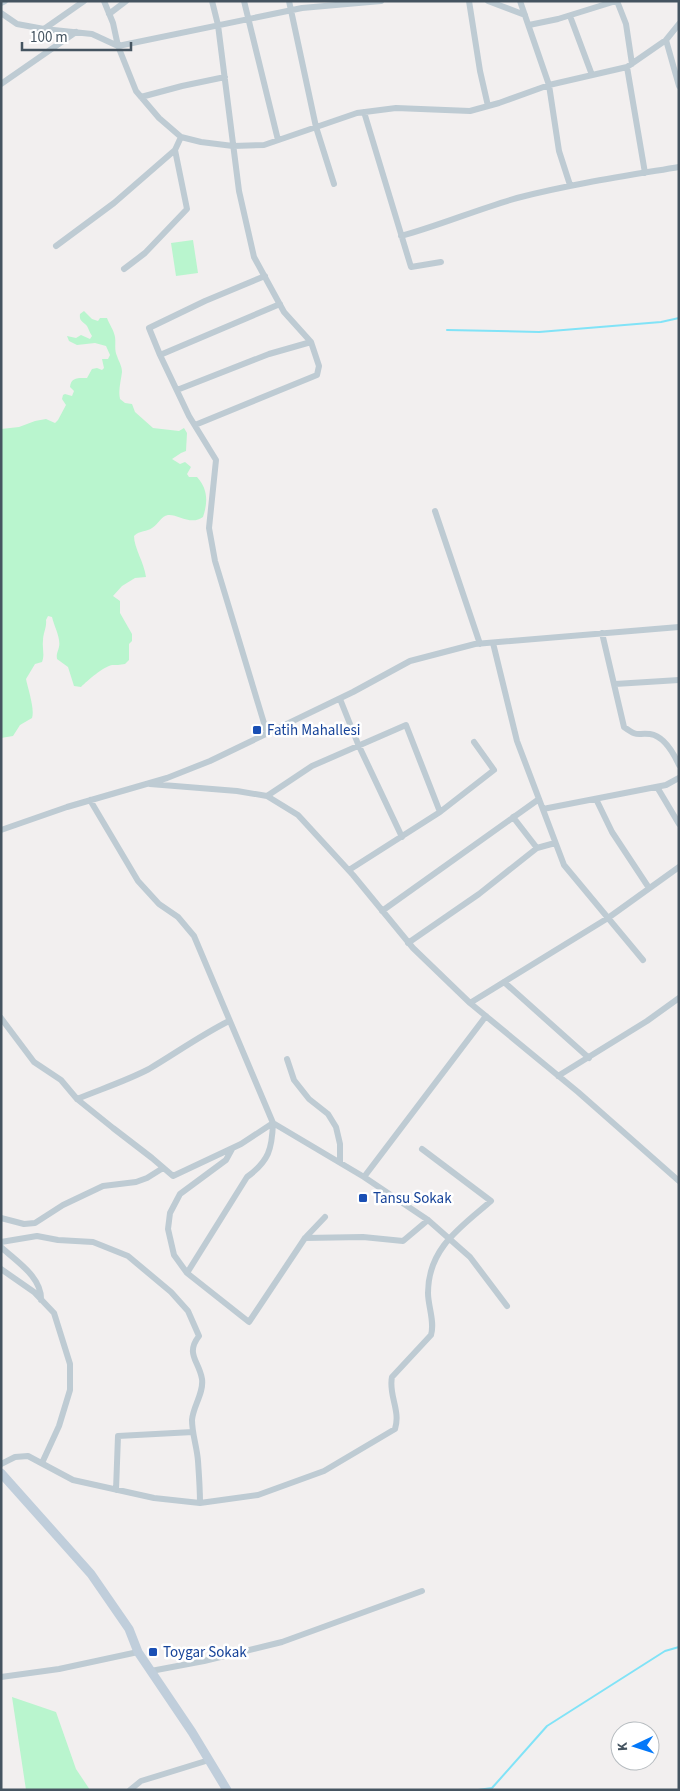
<svg xmlns="http://www.w3.org/2000/svg" width="680" height="1791" font-family="'Source Sans 3',sans-serif">
  <style>
    .green { fill: #b9f5ce }
    .lines { fill: none; stroke-linecap: round; stroke-linejoin: round }
    .stream { stroke: #81e3f7; stroke-width: 2 }
    .street { stroke: #becbd3; stroke-width: 6 }
    .secondary { stroke: #c0cedb; stroke-width: 9 }
    .transit-dot { fill: #1a4fb4; stroke: #fff; stroke-width: 2 }
    .labels { text-anchor: middle; dominant-baseline: central; stroke-width: 5; stroke-linejoin: round; paint-order: stroke }
    .transit-label { font-size: 15px; fill: #164399; stroke: #fff; text-anchor: start }
  </style>
  <rect width="100%" height="100%" fill="#f2efef"/>
  <path class="green" d="M193,240L198,273L176,276L171,243Z
    M84,311L92,319L98,321L100,318H107C109,324 114,330 115,337C116,343 114,350 117,356C119,362 122,366 122,372C121,381 118,390 120,399L125,403L132,404L135,412L153,428L179,431L184,428L187,433L186,451L181,453L172,459L180,464L185,462L191,467L187,474L189,477H197C208,489 208,502 203,517C191,526 178,514 168,515C161,516 158,525 152,528C147,532 140,530 134,536C134,548 144,562 146,577L135,578L122,586L113,596L120,601V613L132,634V641L129,644V660L125,664C120,665 116,665 112,665C103,667 88,680 81,687L74,686L68,667L57,659C56,653 58,652 59,647C61,638 54,626 52,617L48,616L46,620C47,627 43,633 43,641C42,648 45,655 42,662L35,664L26,679C28,689 35,709 32,718L20,725L13,736L1,738V429L19,427L35,421L46,419L55,423L58,420L66,405L62,399L63,395L65,394L72,396L74,391L70,387C71,377 78,378 87,378L92,369L97,368L102,370L104,368L102,359H108L110,355L106,346L95,343L77,345L69,341L67,336L76,338L81,335L90,339L92,336C90,333 89,330 87,326C83,321 79,322 80,314Z
    M12,1697L56,1712L76,1769L90,1790H26Z"/>
  <g class="lines">
    <path class="stream" d="M447,330L539,332L661,322L679,318
      M478,1790L492,1788L547,1726L665,1651L679,1647"/>
    <path class="street" d="M104,1L113,23L118,46L136,91L159,118L181,137L201,142L233,146L264,145L357,113L396,108L470,111L499,103L549,85L627,67L666,40L679,24
      M244,1L278,140
      M289,1L316,127L334,184
      M469,1L480,71L488,106
      M488,1L525,15
      M520,1L549,85L559,151L570,185
      M617,1L626,24L632,64
      M1,3L5,1
      M1,13L17,24L44,29L92,34L118,46L302,8L381,1
      M109,14L126,1
      M570,16L592,75
      M529,25L558,19L616,1
      M44,29L84,1
      M666,40L679,86
      M627,67L645,173
      M1,84L76,32
      M141,97L182,86L225,77
      M364,112L411,267L441,262
      M401,236C441,225 478,209 517,198C571,184 625,176 679,167
      M56,246L114,203L175,150L181,137
      M124,269L145,253L187,209L175,150
      M265,276L205,301L149,328L160,355L189,416L216,460L209,528L215,561L267,733
      M160,355L280,304
      M177,390L269,354L311,342
      M195,425L317,375L319,366L311,342L284,312L254,257L239,191L218,25L212,1
      M435,511L480,644
      M602,633L624,727C638,737 635,733 650,734C664,736 674,754 679,765
      M493,643L517,741L564,865L643,960
      M615,684L679,680
      M340,699L358,744L402,837
      M150,784L237,791L267,796L298,815L353,875L413,948L470,1003L578,1092L679,1181
      M657,787L679,824
      M267,796L312,766L406,725L440,812
      M596,799L612,832L649,888
      M90,800L138,881L159,904L178,917L194,936L273,1123C272,1149 269,1161 247,1177L187,1273
      M543,809L666,785L679,778
      M513,817L537,848
      M1,830L67,807L167,778L210,761L353,692L410,661L475,644L679,627
      M349,870L440,812L494,770L474,742
      M382,911L539,799
      M408,943L479,894L537,848L555,843
      M504,982L589,1058
      M470,1003L608,918L679,867
      M1,1018L34,1062L61,1080L77,1099L113,1128L152,1158L173,1176L241,1144L273,1123
      M287,1059L294,1080L309,1099L328,1114L336,1127L340,1144V1162
      M558,1076L647,1021L679,998
      M77,1099C101,1089 126,1081 149,1069C176,1053 201,1035 229,1021
      M273,1123L364,1177L428,1220L470,1257L507,1306
      M232,1149L226,1160L180,1194L170,1213L168,1229L174,1255L187,1273L249,1322L305,1238L325,1217
      M364,1177L486,1016
      M1,1218L24,1224L35,1223L63,1205L103,1186L136,1182L147,1178L163,1168
      M305,1238L363,1237L403,1241L428,1220
      M1,1242L37,1236L58,1240L93,1242L128,1256L171,1292L188,1311L199,1336C185,1354 199,1361 202,1379C204,1393 193,1406 192,1420C192,1434 197,1447 198,1461C199,1475 200,1489 200,1503
      M1,1247C17,1262 42,1277 41,1300
      M1,1269L34,1292L54,1313L70,1364V1390L59,1426L42,1463
      M1,1464L15,1457L28,1456L73,1480L154,1498L200,1503L258,1495L324,1471L395,1429C401,1411 388,1394 392,1377L431,1335C435,1322 428,1306 428,1293C428,1248 461,1227 491,1201L422,1149
      M116,1490L118,1436L193,1432
      M151,1671L204,1661L282,1642L422,1591
      M1,1677L59,1669L138,1652
      M130,1790L141,1781L209,1760"/>
    <path class="secondary" d="M1,1473L91,1574L129,1629L138,1652L192,1732L227,1790"/>
  </g>
  <g class="transit-dot">
    <rect x="252" y="725" width="10" height="10" rx="2.5"/>
    <rect x="358" y="1193" width="10" height="10" rx="2.5"/>
    <rect x="148" y="1647" width="10" height="10" rx="2.5"/>
  </g>
  <g class="labels">
    <g class="transit-label">
      <text x="267" y="730">Fatih Mahallesi</text>
      <text x="373" y="1198">Tansu Sokak</text>
      <text x="163" y="1652">Toygar Sokak</text>
    </g>
  </g>
  <rect width="680" height="1791" fill="none" stroke="#455460" stroke-width="5"/>
  <g transform="translate(635 1746) rotate(266)"><circle r="24" fill="#ffffff" stroke="#b5bbbf"/>
  <path d="M0-4L9 19L0 12L-9 19Z" fill="#0378f9"/>
  <text y="-8" font-size="14" font-weight="bold" text-anchor="middle" fill="#455460">K</text>
  </g>
  <path d="M22 42v8h109v-8" fill="none" stroke="#455460" stroke-width="2.5"/>
  <text x="30" y="42" font-size="15" fill="#455460" stroke="#ffffff" stroke-width="4" paint-order="stroke">100 m</text>
</svg>
